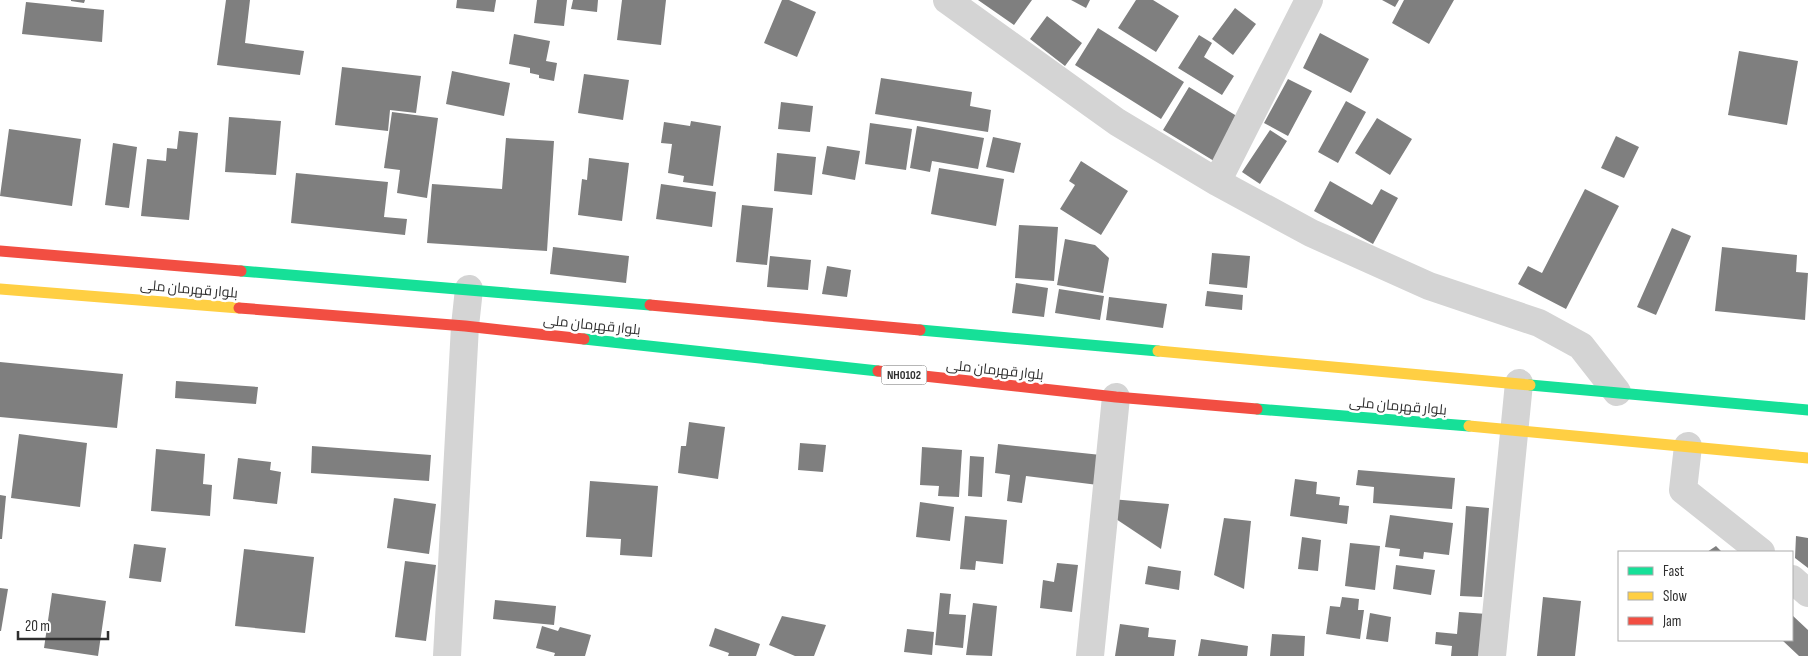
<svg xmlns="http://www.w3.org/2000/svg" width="1808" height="656" font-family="'Sofia Sans Condensed',Cairo,sans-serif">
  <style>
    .building { fill: #7f7f7f }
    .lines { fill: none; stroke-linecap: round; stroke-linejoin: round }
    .street { stroke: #d4d4d4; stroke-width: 28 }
    .fast { stroke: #16e098; stroke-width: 11 }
    .slow { stroke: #ffcf43; stroke-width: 11 }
    .jam { stroke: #f24e42; stroke-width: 11 }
    .labels { text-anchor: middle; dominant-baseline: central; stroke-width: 5; stroke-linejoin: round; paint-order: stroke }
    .shield { fill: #fff; stroke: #6d6d6d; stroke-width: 1 }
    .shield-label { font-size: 12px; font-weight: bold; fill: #2f2f2f }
    .street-label { font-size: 14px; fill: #2f2f2f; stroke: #fff }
  </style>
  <rect width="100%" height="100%" fill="#fff"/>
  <path class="building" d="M71,0H85L84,3L71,1Z
    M226,0H250L245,43L304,51L300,75L217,65Z
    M457,0H496L494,12L456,8Z
    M537,0H567L564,26L534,23Z
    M573,0H598L597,12L571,9Z
    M622,0H666L661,45L617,40Z
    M782,0H789L816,12L797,57L764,43Z
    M978,0H1032L1014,25Z
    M1071,0H1090L1086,8Z
    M1136,0H1153L1179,16L1156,52L1118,28Z
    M1382,0H1399L1395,7Z
    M1404,0H1454L1429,44L1392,23Z
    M26,2L104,10L102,42L22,34Z
    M1235,8L1256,24L1233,55L1212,39Z
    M1047,16L1082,43L1065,66L1030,39Z
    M1098,28L1184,82L1161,119L1075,65Z
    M1320,33L1369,59L1351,93L1303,68Z
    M514,34L550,41L546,61L557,63L554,81L539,78V75L530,73V68L509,64Z
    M1199,35L1212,43L1204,57L1234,76L1222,95L1178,68Z
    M1739,51L1798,61L1787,125L1728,115Z
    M342,67L421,76L416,113L390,110L388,131L335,125Z
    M452,71L510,83L504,116L446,104Z
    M584,74L629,80L623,120L578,113Z
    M881,78L972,92L970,106L991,110L988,132L875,114Z
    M1288,79L1312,91L1288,136L1264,123Z
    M1189,87L1240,118L1214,161L1163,130Z
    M1346,101L1366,112L1338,163L1318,152Z
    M781,102L813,106L810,132L778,129Z
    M392,112L438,118L427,198L397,193L400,170L384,168Z
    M229,117L281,121L276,175L225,172Z
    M1377,118L1412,139L1390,175L1355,153Z
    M691,121L721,126L713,186L683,182L684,176L668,173L672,144L661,143L664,122L690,126Z
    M870,123L912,129L906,170L865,164Z
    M917,126L984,138L978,169L932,161L930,172L910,168Z
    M9,129L81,139L72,206L0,196Z
    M1270,130L1287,141L1260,184L1242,172Z
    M179,131L198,133L189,220L141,216L147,159L166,161L167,148L177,149Z
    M1616,136L1639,147L1624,178L1601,168Z
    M993,137L1021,143L1014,173L986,167Z
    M506,138L554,141L547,251L427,243L432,184L502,189Z
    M113,143L137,147L129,208L105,205Z
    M827,146L860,151L855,180L822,174Z
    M777,153L816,157L812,195L774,191Z
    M589,158L629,163L622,221L578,215L582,179L587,180Z
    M1081,161L1128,191L1101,235L1060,209L1075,185L1069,181Z
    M939,168L1004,179L996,226L931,214Z
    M296,173L388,182L384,217L407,219L405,235L291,223Z
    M1330,181L1372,205L1381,189L1398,198L1373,244L1314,211Z
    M661,184L716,192L712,227L656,219Z
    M1585,189L1619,206L1566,309L1518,284L1528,266L1542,273Z
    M742,205L773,208L767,265L736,262Z
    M1019,225L1058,227L1054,281L1015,278Z
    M1672,228L1691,236L1656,315L1637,307Z
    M1065,239L1095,245L1109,258L1103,293L1057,285Z
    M553,247L629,256L626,283L550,274Z
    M1722,247L1797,255L1796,272L1808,273L1805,320L1715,311Z
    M1212,253L1250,256L1247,288L1209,284Z
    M770,256L811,260L808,290L767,287Z
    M827,266L851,270L847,297L822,294Z
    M1016,283L1048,288L1044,317L1012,313Z
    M1059,289L1104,296L1100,320L1055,313Z
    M1207,291L1243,295L1242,310L1205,306Z
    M1109,297L1167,304L1163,328L1106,320Z
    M0,362L123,374L117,428L0,417Z
    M176,381L258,387L256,404L175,398Z
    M689,422L725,427L718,479L678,473L681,446H686Z
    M19,434L87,443L80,507L11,498Z
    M800,443L826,445L823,472L798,470Z
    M998,444L1101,455L1098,485L1026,476L1022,503L1007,501L1010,475L995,473Z
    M312,446L431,455L429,481L311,473Z
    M922,447L962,450L959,497L938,496L939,486L920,485Z
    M156,449L205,454L203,484L212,485L210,516L151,511Z
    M970,456L984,457L982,497L968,496Z
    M238,458L271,462L270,470L281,472L277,504L233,499Z
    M1358,470L1455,478L1452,509L1373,503L1374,487L1356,485Z
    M1295,479L1317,482L1316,494L1340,497L1339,505L1349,506L1347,524L1290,516Z
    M590,481L658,486L652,557L620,555L621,539L586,537Z
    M0,495L6,496L2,539H0Z
    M394,498L436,504L429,554L387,548Z
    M1111,499L1169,504L1161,549L1110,515Z
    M920,502L954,507L950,541L916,537Z
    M1466,506L1489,508L1482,597L1460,596Z
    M1390,515L1453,523L1449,555L1424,552L1423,559L1399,556L1400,549L1385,547Z
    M965,516L1007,520L1003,564L976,561L975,570L960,569Z
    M1224,518L1251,521L1244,589L1214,575Z
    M1796,536L1808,538V568L1795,558Z
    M1302,537L1321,540L1318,571L1298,569Z
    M1350,543L1380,546L1375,590L1345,586Z
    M134,544L166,548L161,582L129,578Z
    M1716,546L1722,552H1707Z
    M244,549L314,557L305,633L235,626Z
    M405,561L436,565L426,641L395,637Z
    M1057,563L1078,565L1072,612L1040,608L1043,580L1054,582Z
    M1396,565L1435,570L1431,595L1393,589Z
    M1148,566L1181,571L1179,590L1145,584Z
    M0,588L8,589L1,631H0Z
    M52,593L106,601L98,656L44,648Z
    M940,593L951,594L949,614L966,615L963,648L935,645Z
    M1342,597L1359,599L1358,610H1364L1360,639L1326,634L1330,606L1340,607Z
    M1543,597L1581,601L1575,656H1537Z
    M495,600L556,606L554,625L493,619Z
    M973,603L997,606L992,656L966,655Z
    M1459,612L1487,614L1484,656H1451L1452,646L1435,644L1436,632L1457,634Z
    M1370,613L1391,617L1388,642L1366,639Z
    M1792,615L1808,630V656H1799L1782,640H1792Z
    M782,616L826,625L814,656H795L769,645Z
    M1120,624L1149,628L1148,637L1176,640L1174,656H1115Z
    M542,626L558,631L560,627L591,635L585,656H554L555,653L536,648Z
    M715,628L760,644L756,656H728L729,653L709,646Z
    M907,629L934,632L932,655L904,652Z
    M1272,634L1305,636L1304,656H1270Z
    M1201,639L1248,646L1247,656H1198Z"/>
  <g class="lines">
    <path class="street" d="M947,0L1117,122L1217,182L1311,233L1429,286L1539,323L1581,346L1617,392
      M1217,182L1309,0
      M1688,446L1683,490L1761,552
      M1792,579L1808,593
      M447,656L465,326L469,289
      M1090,656L1116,397
      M1492,656L1519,383"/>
    <path class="fast" d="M241,271L650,305
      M920,330L1158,351
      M584,339L878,371
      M1530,385L1808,410
      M1257,409L1469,426"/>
    <path class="slow" d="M0,289L239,308
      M1158,351L1530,385
      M1469,426L1808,458"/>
    <path class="jam" d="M0,251L241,271
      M650,305L920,330
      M239,308L465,326L584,339
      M878,371L1116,397L1257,409"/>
  </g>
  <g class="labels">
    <rect class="shield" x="881.5" y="365.5" width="45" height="19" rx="4"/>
    <g class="shield-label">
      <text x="904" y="375">NH0102</text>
    </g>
    <g class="street-label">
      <text transform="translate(189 289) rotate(5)">بلوار قهرمان ملی</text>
      <text transform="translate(592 325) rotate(6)">بلوار قهرمان ملی</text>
      <text transform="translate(995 370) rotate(6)">بلوار قهرمان ملی</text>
      <text transform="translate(1398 406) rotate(5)">بلوار قهرمان ملی</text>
    </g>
  </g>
  <rect x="1618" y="551" width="175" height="90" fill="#ffffff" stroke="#acacac"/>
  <rect x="1628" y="567" width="25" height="8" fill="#16e098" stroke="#acacac"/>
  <text x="1663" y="576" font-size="15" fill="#2f2f2f">Fast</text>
  <rect x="1628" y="592" width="25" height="8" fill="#ffcf43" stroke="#acacac"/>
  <text x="1663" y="601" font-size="15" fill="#2f2f2f">Slow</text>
  <rect x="1628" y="617" width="25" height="8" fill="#f24e42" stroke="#acacac"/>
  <text x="1663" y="626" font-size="15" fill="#2f2f2f">Jam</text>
  <path d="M18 631v8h90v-8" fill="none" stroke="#2f2f2f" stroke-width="2.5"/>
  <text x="25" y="631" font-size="15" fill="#2f2f2f" stroke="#ffffff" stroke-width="4" paint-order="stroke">20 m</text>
</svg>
